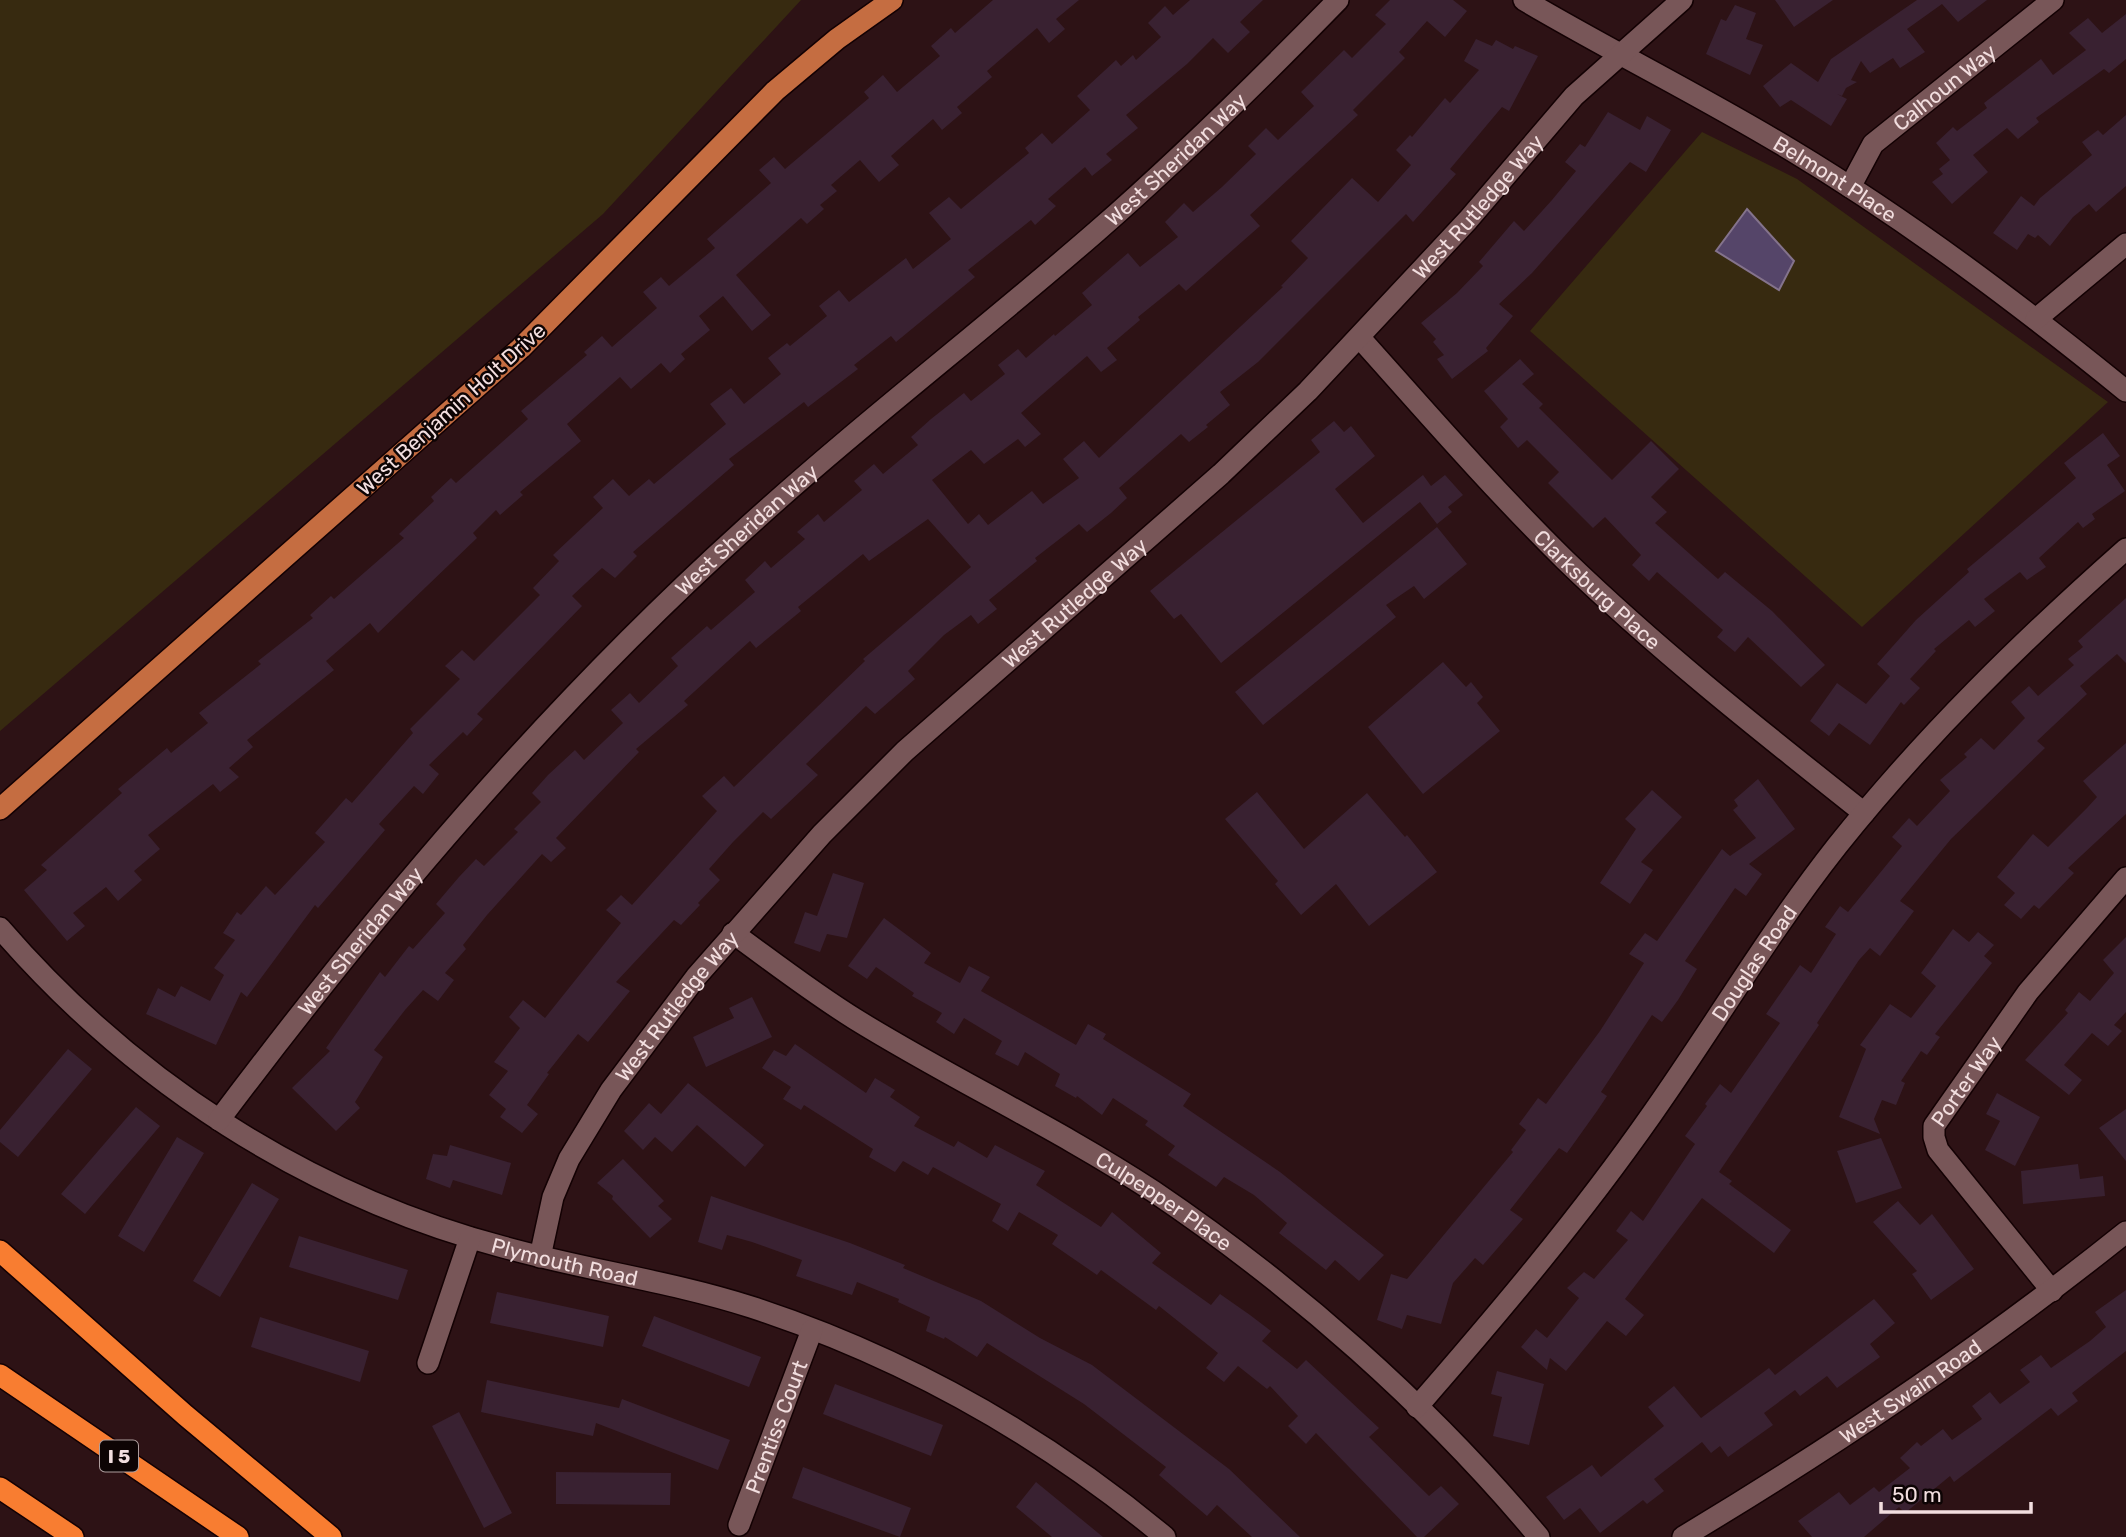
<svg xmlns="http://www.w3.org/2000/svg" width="2126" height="1537" font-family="Rubik,sans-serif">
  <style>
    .green { fill: #372a10 }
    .water { fill: #554569; stroke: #84738c; stroke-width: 2 }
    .building { fill: #392131 }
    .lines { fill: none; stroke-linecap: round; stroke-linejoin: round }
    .minor-casing { stroke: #130103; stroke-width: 24 }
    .major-casing { stroke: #130103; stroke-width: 24 }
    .highway-casing { stroke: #130103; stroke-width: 24 }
    .minor { stroke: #785658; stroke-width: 21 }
    .major { stroke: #c56d41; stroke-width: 21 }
    .highway { stroke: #f87d31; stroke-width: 21 }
    .labels { text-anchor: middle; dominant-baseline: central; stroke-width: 5; stroke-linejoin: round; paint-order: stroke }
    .shield { fill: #0d0404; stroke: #ad9d9d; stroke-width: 2 }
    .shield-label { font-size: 19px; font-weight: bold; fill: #f2dedf }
    .street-label { font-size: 21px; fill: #f2dedf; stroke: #0d0404 }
  </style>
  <rect width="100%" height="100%" fill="#2d1215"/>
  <path class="green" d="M0,0H801L603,214L0,731Z
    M1702,132L1797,179L2108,402L1862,627L1530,331Z"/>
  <path class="water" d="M1747,209L1794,261L1779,290L1716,251Z"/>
  <path class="building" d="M993,0H1079L1056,19L1065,29L1049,43L1037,28L987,71L992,77L957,107L962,113L942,130L933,119L891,156L899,165L879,182L860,160L831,185L837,191L820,205L824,209L807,224L801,218L736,275L771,315L752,331L723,296L699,316L710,330L681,354L685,359L670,373L661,363L631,389L620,377L567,424L581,441L520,492L523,495L500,515L496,510L473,533L477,538L378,633L370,623L326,661L334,670L247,740L253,747L229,768L239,777L220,792L213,784L148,835L160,849L134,871L142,880L118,901L106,887L73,913L85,926L67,941L24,890L47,870L41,865L122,793L118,789L167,748L171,753L208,723L199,713L261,664L258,661L313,618L310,615L331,596L334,599L404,538L399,534L434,501L431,497L451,478L456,483L528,419L521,411L587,355L584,352L602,336L612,347L657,308L643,292L661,277L669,286L715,248L707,239L771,183L759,170L774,157L785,169L869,98L864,92L883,75L897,92L940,56L931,46L951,28L955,33Z
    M1190,0H1263L1240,22L1250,32L1228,53L1213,38L1187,64L1126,115L1138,128L1106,154L1112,160L1092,176L1085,167L1048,199L1056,206L1035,225L1031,220L968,270L975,277L896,342L891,336L854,365L858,369L808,407L804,402L729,459L734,465L633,552L637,556L615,578L602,568L572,596L582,606L477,714L483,719L467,736L463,732L429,765L439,774L423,794L414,786L379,824L385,830L318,908L315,905L247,997L241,992L216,1045L146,1014L158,988L175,997L181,986L210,1001L224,975L214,968L235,940L223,933L237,912L241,915L266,886L275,895L325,842L315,833L346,798L352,803L413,733L410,729L460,679L445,666L462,650L474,661L540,595L533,588L559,561L553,555L603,508L593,497L613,479L629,496L649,479L654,484L726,424L710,404L731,388L744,404L781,374L768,358L787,343L790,346L827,316L819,306L839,290L849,302L906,258L913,269L951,239L929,213L949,197L961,209L1029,153L1025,148L1042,133L1052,144L1090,110L1077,96L1116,60L1121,66L1133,55L1136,60L1161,37L1148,23L1165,6L1173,15Z
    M1390,0H1453L1467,11L1445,37L1427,21L1399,52L1405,58L1353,110L1358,115L1250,215L1260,226L1186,291L1179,284L1138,317L1140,320L1107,348L1117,360L1101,372L1087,356L1021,413L1041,434L1025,447L1018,439L984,464L971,450L932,480L968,524L979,514L988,525L1032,491L1043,504L1079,478L1063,459L1084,441L1099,458L1283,287L1281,286L1308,258L1291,241L1352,178L1378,202L1411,165L1396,150L1410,135L1412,137L1445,98L1450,103L1479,70L1464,61L1476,39L1492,46L1496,40L1513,49L1515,46L1538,56L1509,111L1502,107L1450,169L1456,174L1413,222L1406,214L1258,362L1220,392L1230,405L1206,425L1208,427L1189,442L1181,434L1119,488L1127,498L1111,513L1087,532L1079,524L1035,558L1037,561L989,600L997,609L978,624L971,615L944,635L908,671L915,679L875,714L866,706L806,764L818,775L771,819L763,812L733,842L709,869L720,880L698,903L700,905L681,925L674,920L616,982L630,991L588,1042L578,1034L547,1073L549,1074L527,1105L538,1114L522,1133L500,1117L506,1109L489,1095L508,1071L494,1062L520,1028L509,1017L523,1000L545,1018L621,923L606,910L621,895L632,905L717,811L702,796L724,776L734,787L865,661L863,659L971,567L928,519L869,561L863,554L798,607L801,611L756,648L750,641L684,701L688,705L636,749L639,752L556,838L566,848L551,862L542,854L487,915L463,945L466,949L445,973L454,980L438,1001L423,990L405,1010L374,1050L383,1057L355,1102L360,1108L336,1131L292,1088L330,1051L326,1048L380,972L385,977L409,946L413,949L445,913L436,904L459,877L476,859L484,866L518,832L514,829L541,802L532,793L548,775L575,750L584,760L623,723L611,710L630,693L639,703L678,666L671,658L707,626L711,630L755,592L745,580L765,561L771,568L805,539L797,532L818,514L824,522L862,490L854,481L874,464L883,474L918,445L911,437L931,419L964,393L971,401L1005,374L998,365L1018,349L1026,358L1054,334L1055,336L1092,305L1082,293L1128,253L1140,267L1178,237L1165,222L1184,203L1193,212L1222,187L1256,154L1248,146L1266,128L1278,140L1314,106L1301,92L1344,50L1352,58L1386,24L1375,15Z
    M1775,0H1833L1794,27Z
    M1917,0H1987L1958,22L1942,4L1907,29L1925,52L1900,68L1893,58L1870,73L1861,61L1851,80L1857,82L1846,88L1842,96L1837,94L1847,99L1831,126L1791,100L1780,107L1763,86L1791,63L1818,82L1831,59Z
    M1735,5L1756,13L1746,39L1763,45L1750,75L1706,54L1721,19L1726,21Z
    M2126,14V59L2109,73L2104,69L2036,118L2039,122L2018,139L2007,128L1973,155L1988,172L1952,204L1932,182L1943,174L1939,169L1950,160L1936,143L1953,127L1957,131L1987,108L1984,103L2041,59L2053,75L2086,50L2069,33L2088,18L2102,33Z
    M1608,112L1640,130L1647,116L1671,130L1646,172L1630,162L1532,273L1499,304L1513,316L1486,348L1488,351L1452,379L1437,359L1444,355L1433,342L1436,339L1421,323L1457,293L1483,266L1479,262L1514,221L1524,231L1552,200L1576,171L1565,162L1580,144L1585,147Z
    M2126,115V186L2096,212L2089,204L2073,217L2050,246L2038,235L2035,238L2028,234L2017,250L1993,233L2021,196L2034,206L2040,198L2092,155L2082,142L2098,130L2103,135Z
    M1520,359L1534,374L1522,384L1543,404L1539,408L1612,480L1651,441L1679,469L1651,497L1667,512L1655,523L1718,579L1725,572L1772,611L1825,665L1801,687L1748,637L1735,652L1717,637L1723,630L1657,572L1649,581L1632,565L1641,555L1605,517L1593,528L1548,483L1559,472L1527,440L1518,448L1500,427L1508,419L1484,391Z
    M1334,421L1344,432L1351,426L1375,456L1335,489L1363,523L1423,475L1431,486L1445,475L1463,495L1448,507L1452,512L1437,524L1420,502L1221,663L1181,614L1174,619L1150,591L1320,452L1311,440Z
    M2103,433L2120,456L2107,465L2125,491L2092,514L2095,519L2083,528L2078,522L2039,558L2046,567L2027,580L2020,572L1984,599L1995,611L1975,627L1969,620L1934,649L1936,651L1910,679L1920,688L1904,705L1901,702L1870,745L1839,723L1829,736L1810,721L1837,683L1866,704L1890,676L1877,664L1916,620L1969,572L1967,569L2076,478L2064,463Z
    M1437,527L1467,564L1424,599L1414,586L1386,605L1396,617L1263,725L1235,692Z
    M2126,598V663L2117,654L2080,686L2087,694L2037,741L2045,748L1951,839L1900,901L1914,911L1880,956L1870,948L1859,960L1817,1023L1819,1025L1719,1172L1732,1181L1729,1184L1791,1230L1774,1253L1702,1198L1625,1299L1644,1315L1626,1336L1607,1321L1566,1371L1550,1358L1547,1370L1521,1347L1536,1329L1547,1338L1579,1298L1567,1288L1584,1272L1594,1279L1628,1240L1616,1231L1631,1211L1643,1221L1695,1144L1685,1136L1707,1106L1705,1104L1720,1084L1731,1093L1780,1023L1766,1014L1800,965L1811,973L1836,934L1825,927L1840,906L1848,912L1902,846L1892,837L1909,818L1917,826L1950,791L1940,780L1967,757L1964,754L1981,738L1994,750L2025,718L2011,702L2029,686L2038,696L2074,665L2068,659L2083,647L2078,641Z
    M1443,662L1466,687L1471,682L1483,697L1477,703L1500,731L1423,794L1368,727Z
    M2126,743V814L2068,868L2074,873L2039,909L2034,905L2021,919L2004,905L2015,893L1997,877L2033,834L2048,847L2087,808L2097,797L2083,781Z
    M1758,779L1795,829L1749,864L1762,874L1746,896L1735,888L1685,961L1697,969L1678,1000L1662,1022L1652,1015L1601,1092L1607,1096L1597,1111L1567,1153L1559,1148L1510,1210L1523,1219L1483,1265L1475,1258L1453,1283L1441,1324L1407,1315L1402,1329L1377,1320L1391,1274L1407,1279L1513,1152L1511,1150L1526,1130L1519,1124L1538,1098L1546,1104L1600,1031L1644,963L1629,954L1645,933L1657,941L1722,849L1730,856L1756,838L1733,810L1738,806L1734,800Z
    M1652,790L1682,817L1641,862L1653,870L1630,904L1600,883L1636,829L1625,819Z
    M1257,792L1304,849L1367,793L1405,837L1407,835L1437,872L1369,926L1336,884L1301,915L1275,884L1278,881L1225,819Z
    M833,873L864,883L847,938L827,934L820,952L794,943L805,912L817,916Z
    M884,918L931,953L924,963L960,983L969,966L990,977L981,991L1076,1045L1088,1024L1106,1034L1103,1039L1191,1094L1183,1106L1280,1172L1384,1255L1359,1281L1335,1260L1326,1270L1279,1233L1287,1223L1254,1195L1224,1177L1216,1187L1168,1155L1175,1146L1145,1125L1148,1121L1113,1098L1102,1115L1077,1096L1076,1098L1055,1086L1060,1074L1025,1052L1018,1066L995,1054L1002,1041L964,1018L954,1034L936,1022L942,1013L912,996L914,993L876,967L867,979L848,966Z
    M1953,929L1969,942L1978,932L1994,945L1984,956L1992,963L1935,1034L1940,1037L1927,1055L1921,1051L1901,1081L1905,1083L1896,1105L1882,1100L1874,1119L1880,1134L1839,1117L1866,1049L1860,1045L1890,1004L1911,1018L1936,986L1921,973Z
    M2126,937V1012L2114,1025L2122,1031L2108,1046L2092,1033L2064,1065L2082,1080L2069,1095L2025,1060L2068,1013L2065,1010L2079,992L2090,1001L2114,973L2103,960Z
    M752,997L772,1037L706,1067L693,1037L734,1018L729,1008Z
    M795,1044L866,1093L875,1078L895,1090L890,1097L920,1117L914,1126L954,1147L958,1141L987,1158L995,1145L1045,1171L1036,1185L1101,1227L1112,1212L1161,1253L1152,1263L1211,1305L1220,1294L1250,1315L1271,1331L1262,1341L1297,1369L1306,1360L1379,1428L1369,1437L1429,1496L1441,1486L1459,1504L1424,1537H1417L1316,1433L1306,1444L1288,1426L1298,1416L1270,1386L1267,1389L1238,1366L1224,1382L1206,1368L1218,1353L1159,1306L1156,1310L1101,1270L1097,1275L1052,1244L1058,1235L1019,1212L1008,1231L992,1221L1001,1204L933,1167L928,1175L903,1161L895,1172L869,1157L873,1149L804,1105L801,1110L783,1099L791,1087L762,1068L774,1050L786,1056Z
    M68,1049L92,1069L18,1157L0,1142V1130Z
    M688,1083L764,1145L745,1167L697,1125L672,1152L655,1137L643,1150L624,1131L649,1103L661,1114Z
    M1997,1093L2040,1117L2015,1166L1985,1150L2000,1121L1986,1114Z
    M136,1107L160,1126L85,1214L61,1194Z
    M2126,1109V1161L2099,1128Z
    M177,1137L204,1153L144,1252L118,1236Z
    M1881,1138L1902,1188L1856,1203L1837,1151Z
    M450,1145L511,1163L502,1195L453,1180L450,1188L426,1179L433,1154L447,1156Z
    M623,1159L664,1201L658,1206L672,1219L650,1238L612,1199L613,1196L597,1183Z
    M2078,1164L2080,1179L2103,1176L2105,1196L2023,1204L2021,1171Z
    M252,1183L279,1199L220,1297L193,1281Z
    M711,1196L850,1243L905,1265L903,1268L981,1301L1040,1338L1092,1365L1229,1469L1300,1537H1252L1217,1505L1207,1516L1159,1475L1166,1467L1084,1404L987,1343L977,1357L945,1337L944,1339L926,1331L930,1317L898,1302L899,1299L857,1282L852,1295L796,1276L802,1260L752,1242L727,1235L722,1250L698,1242Z
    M1898,1201L1920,1225L1932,1214L1974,1269L1931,1300L1912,1274L1917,1271L1873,1222Z
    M299,1236L408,1270L398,1300L289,1267Z
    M2126,1290V1351L2072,1393L2078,1401L2058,1416L2051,1408L1954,1482L1950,1476L1905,1513L1899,1507L1864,1537H1812L1798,1521L1839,1492L1850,1505L1874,1487L1879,1492L1910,1468L1900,1458L1917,1442L1921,1446L1943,1429L1952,1440L1982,1419L1972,1406L1990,1392L2000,1404L2030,1382L2020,1370L2041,1355L2051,1368L2090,1341L2106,1327L2095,1312Z
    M497,1292L609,1316L603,1347L490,1323Z
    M1874,1299L1895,1323L1870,1344L1880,1357L1837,1388L1827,1376L1800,1396L1795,1390L1764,1413L1773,1425L1728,1457L1720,1446L1711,1453L1702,1442L1654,1479L1664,1491L1647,1504L1643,1500L1600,1533L1580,1508L1564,1520L1546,1497L1592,1465L1601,1477L1664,1426L1648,1407L1674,1386L1701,1418L1769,1368L1775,1375Z
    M654,1316L761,1357L749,1387L642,1346Z
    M260,1317L369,1351L360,1382L251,1347Z
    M1497,1371L1544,1384L1529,1445L1493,1436L1502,1397L1491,1394Z
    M487,1380L619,1408L622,1399L730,1440L718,1470L596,1423L593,1436L481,1412Z
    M835,1384L943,1425L931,1456L823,1414Z
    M459,1412L512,1513L484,1528L432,1426Z
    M803,1467L911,1508L900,1537L792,1498Z
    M556,1472L671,1473L670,1505L556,1504Z
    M1036,1482L1103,1537H1052L1016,1507Z"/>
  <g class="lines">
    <defs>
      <g id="minor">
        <path id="s1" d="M1524,0C1612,52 1704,97 1791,150C1909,221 2019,304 2126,391"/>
        <path id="s2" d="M1850,187L1873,144L2053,0"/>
        <path d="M2036,319L2126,244"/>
        <path id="s3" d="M1360,338C1427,413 1493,489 1565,560C1659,651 1762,732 1864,813"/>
        <path id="s4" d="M0,928C132,1081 307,1195 503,1247C585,1270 670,1281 751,1307C904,1357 1042,1435 1165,1537"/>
        <path id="s5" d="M733,933C773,962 813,993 855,1019C952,1079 1057,1128 1153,1191C1295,1287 1429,1405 1539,1537"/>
        <path id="s6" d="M219,1120C377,910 547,708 743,531C857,427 980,333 1096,232C1181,158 1260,80 1338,0"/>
        <path id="s7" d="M540,1257L553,1197L569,1159L611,1090L696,977L822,834L905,751L1221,474L1308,391L1468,220L1574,96L1682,0"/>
        <path id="s8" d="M2052,1291L1938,1150L1934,1137V1126L2028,992L2126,878"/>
        <path d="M428,1363L470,1238"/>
        <path id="s9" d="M1417,1407C1499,1313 1580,1217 1652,1114C1714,1026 1770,931 1837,846C1924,737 2022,641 2126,549"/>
        <path id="s10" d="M739,1525L812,1330"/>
        <path id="s11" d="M1683,1537C1838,1444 1985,1345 2126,1232"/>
      </g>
      <path id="major" d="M0,809L521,348L775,91L837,39L892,0"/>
      <path id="highway" d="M0,1251L185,1415L331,1537
        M0,1375L238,1537
        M0,1488L73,1537"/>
    </defs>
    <use href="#minor" class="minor-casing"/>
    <use href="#major" class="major-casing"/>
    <use href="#highway" class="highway-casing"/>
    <use href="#minor" class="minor"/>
    <use href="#major" class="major"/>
    <use href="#highway" class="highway"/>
  </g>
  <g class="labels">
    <rect class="shield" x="100" y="1440.5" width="38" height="31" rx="5"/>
    <g class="shield-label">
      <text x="119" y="1456">I 5</text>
    </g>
    <g class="street-label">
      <text stroke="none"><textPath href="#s2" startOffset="140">Calhoun Way</textPath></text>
      <text stroke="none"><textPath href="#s6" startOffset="1360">West Sheridan Way</textPath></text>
      <text stroke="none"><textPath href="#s1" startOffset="359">Belmont Place</textPath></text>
      <text stroke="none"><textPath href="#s7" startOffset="1424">West Rutledge Way</textPath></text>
      <text transform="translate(451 409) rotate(-42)">West Benjamin Holt Drive</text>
      <text stroke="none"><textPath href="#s6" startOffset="793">West Sheridan Way</textPath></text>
      <text stroke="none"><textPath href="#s3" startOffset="346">Clarksburg Place</textPath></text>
      <text stroke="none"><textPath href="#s7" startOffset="858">West Rutledge Way</textPath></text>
      <text stroke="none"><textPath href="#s6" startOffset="228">West Sheridan Way</textPath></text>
      <text stroke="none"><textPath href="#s9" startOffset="558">Douglas Road</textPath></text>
      <text stroke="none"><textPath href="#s7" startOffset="290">West Rutledge Way</textPath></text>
      <text stroke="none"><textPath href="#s8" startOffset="261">Porter Way</textPath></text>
      <text stroke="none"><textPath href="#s5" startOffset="508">Culpepper Place</textPath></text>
      <text stroke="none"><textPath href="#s4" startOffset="668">Plymouth Road</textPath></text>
      <text stroke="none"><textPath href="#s11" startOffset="270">West Swain Road</textPath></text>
      <text stroke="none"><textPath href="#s10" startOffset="105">Prentiss Court</textPath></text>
    </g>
  </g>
  <path d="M1881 1502v10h150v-10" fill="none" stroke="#f2dedf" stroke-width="3.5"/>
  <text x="1892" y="1502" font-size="21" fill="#f2dedf" stroke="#0d0404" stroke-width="5" paint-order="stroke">50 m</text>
</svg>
